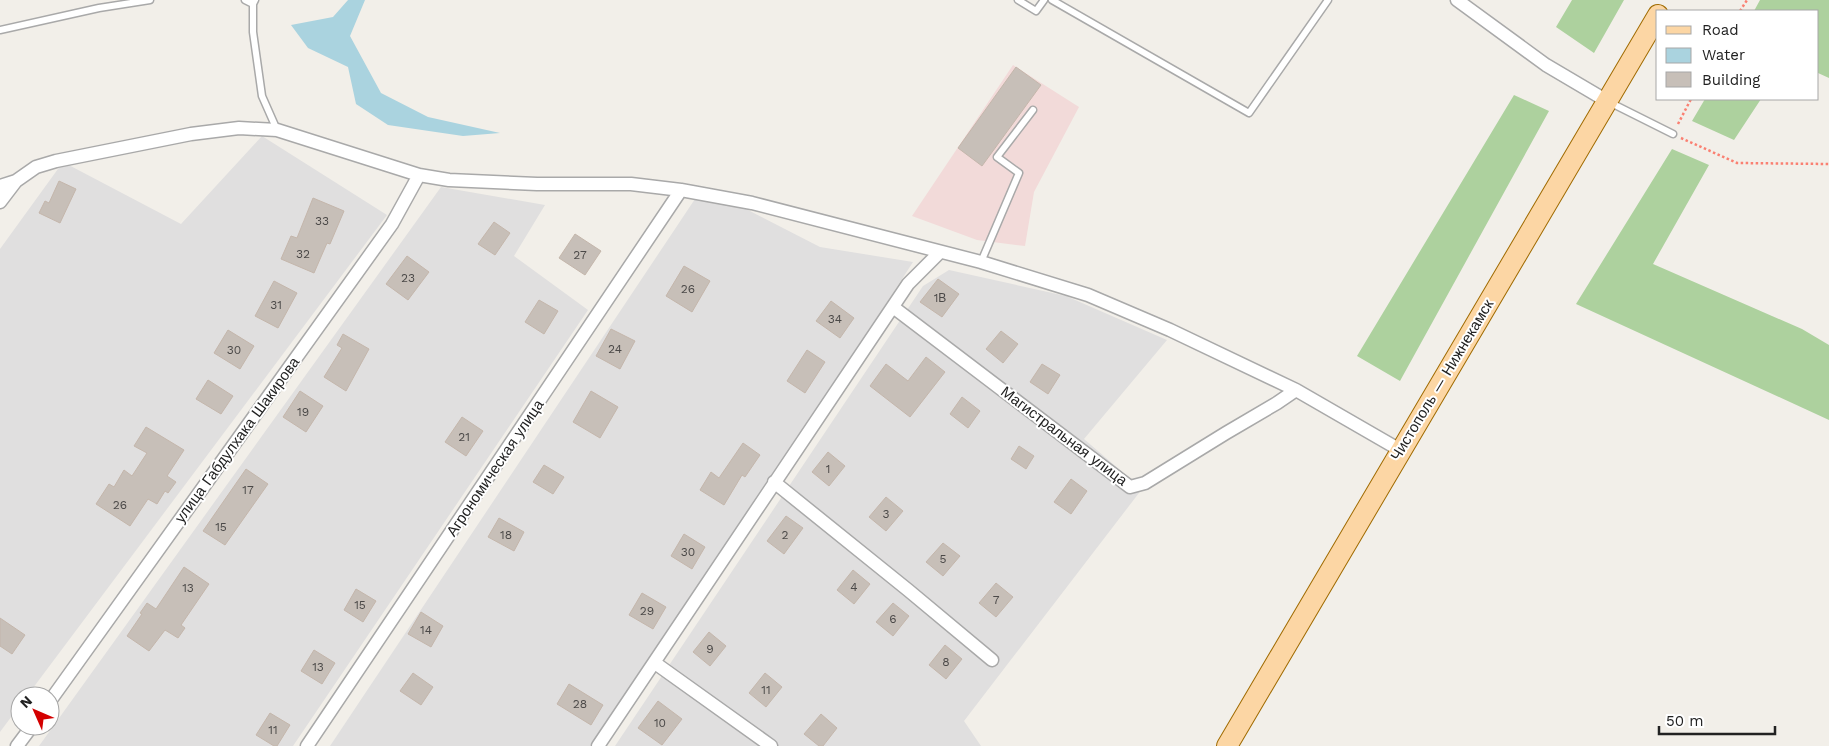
<svg xmlns="http://www.w3.org/2000/svg" width="1829" height="746" font-family="'Work Sans',sans-serif">
  <style>
    .residential { fill: #e0dfdf }
    .commercial { fill: #f2dad9 }
    .forest { fill: #add19e }
    .water { fill: #aad3df }
    .building { fill: #c7bfb8; stroke: #c4b6ab }
    .lines { fill: none; stroke-linecap: round; stroke-linejoin: round }
    .lane-casing { stroke: #a9a9a9; stroke-width: 9 }
    .street-casing { stroke: #a9a9a9; stroke-width: 15 }
    .primary-casing { stroke: #a06b00; stroke-width: 22 }
    .path { stroke: #fa8072; stroke-width: 2.5; stroke-dasharray: 2.5 2.5; stroke-linecap: butt }
    .lane { stroke: #fff; stroke-width: 6 }
    .street { stroke: #fff; stroke-width: 12 }
    .primary { stroke: #fcd6a4; stroke-width: 20 }
    .labels { text-anchor: middle; dominant-baseline: central; stroke-width: 4; stroke-linejoin: round; paint-order: stroke }
    .number-label { font-size: 12px; fill: #4b4948 }
    .street-label { font-size: 15px; fill: #222; stroke: #fff }
  </style>
  <rect width="100%" height="100%" fill="#f2efe9"/>
  <path class="residential" d="M262,136L387,215L27,696H20V705L0,732V249L63,162L181,224Z
    M441,187L545,205L514,256L588,310L293,746H39Z
    M703,187L820,247L913,262L851,358L590,746H330Z
    M949,270L1066,296L1167,340L1084,439L1142,489L964,721L981,746H615L923,286Z"/>
  <path class="commercial" d="M1013,65L1079,107L1034,192L1025,246L977,240L912,216Z"/>
  <path class="forest" d="M1572,0H1624L1594,53L1556,27Z
    M1760,0H1829V78L1818,73V11H1754Z
    M1514,95L1549,111L1400,381L1357,356Z
    M1705,99H1761L1734,140L1692,121Z
    M1672,149L1709,165L1653,264L1802,329L1829,345V420L1576,304Z"/>
  <path class="water" d="M348,0H365L350,36L381,93L428,117L500,133L463,136L388,125L356,104L348,67L308,48L291,25L333,17Z"/>
  <path class="building" d="M1016,67L1041,85L982,166L958,148Z
    M59,181L76,189L60,223L39,213L45,201L49,203Z
    M313,198L344,211L330,244L327,243L314,273L281,259L291,236L297,238Z
    M494,222L510,233L495,255L478,244Z
    M575,234L601,251L585,275L559,258Z
    M407,256L429,272L408,300L386,284Z
    M684,266L710,281L692,312L666,296Z
    M938,279L959,294L942,317L920,302Z
    M274,281L297,293L278,328L255,316Z
    M539,300L558,311L544,334L525,322Z
    M831,301L854,318L840,338L816,321Z
    M611,329L635,341L620,369L596,356Z
    M228,330L254,346L240,369L214,353Z
    M1001,331L1018,344L1003,363L986,349Z
    M343,334L369,349L346,391L324,377L342,348L337,345Z
    M807,350L825,362L805,393L787,381Z
    M926,357L945,372L910,417L870,386L886,364L908,381Z
    M1042,364L1060,375L1048,394L1030,382Z
    M208,380L233,396L221,414L196,399Z
    M300,391L323,406L306,432L283,417Z
    M591,391L618,407L600,438L573,422Z
    M962,397L980,411L968,428L950,414Z
    M462,417L483,431L466,456L445,442Z
    M146,427L184,450L167,476L176,482L168,493L165,491L157,504L148,499L130,526L96,504L109,484L114,487L124,470L132,476L147,453L134,446Z
    M743,443L760,455L745,477L742,475L724,505L700,490L711,472L719,478Z
    M1019,446L1034,456L1026,469L1011,459Z
    M828,452L845,466L829,486L812,472Z
    M544,465L564,477L553,494L533,482Z
    M246,469L268,484L225,545L203,531Z
    M1071,479L1087,491L1071,514L1054,502Z
    M886,497L903,511L886,531L869,517Z
    M786,516L803,528L784,554L767,541Z
    M499,518L524,532L514,551L488,537Z
    M684,534L705,547L692,569L671,556Z
    M943,543L960,556L943,576L926,562Z
    M184,567L209,584L181,625L185,628L178,638L165,630L149,651L127,636L142,614L140,613L147,603L156,609Z
    M853,570L870,584L854,604L837,590Z
    M996,583L1013,597L996,617L979,603Z
    M356,589L376,601L363,622L344,610Z
    M642,593L666,607L653,629L629,615Z
    M893,603L909,616L893,636L876,622Z
    M421,612L443,626L431,647L408,634Z
    M0,618L25,635L12,654L0,646Z
    M709,632L726,646L710,666L693,652Z
    M945,645L962,659L946,679L929,665Z
    M314,650L335,663L322,684L301,671Z
    M413,673L433,687L421,705L400,691Z
    M765,673L782,687L766,707L749,693Z
    M569,684L603,705L591,725L557,704Z
    M658,701L682,719L662,745L638,728Z
    M270,713L290,725L277,746H274L256,735Z
    M821,714L837,728L823,746H819L804,734Z"/>
  <g class="lines">
    <defs>
      <path id="lane" d="M245,0L253,4
        M255,0L253,4V32L262,96L277,130
        M1018,0L1036,11L1044,0
        M1052,0L1249,113L1328,0
        M0,30L99,8L150,0
        M1609,102L1673,134
        M981,262L1019,173L997,157L1033,110"/>
      <path id="street" d="M1457,0L1546,65L1607,101
        M0,186L16,181L36,167L56,161L191,134L239,128L277,130L419,175L449,180L537,184H631L681,190L752,203L981,262L1088,295L1170,330L1296,390L1400,450
        M0,202L16,181
        M893,307L1130,487L1145,483L1226,433L1277,403L1296,390
        M774,482L908,590L992,660
        M655,663L771,746
        M50,701L392,224L419,175
        M17,746L32,726
        M307,746L681,190
        M598,746L908,284L940,252"/>
      <path id="primary" d="M1227,746L1658,15"/>
    </defs>
    <use href="#lane" class="lane-casing"/>
    <use href="#street" class="street-casing"/>
    <use href="#primary" class="primary-casing"/>
    <path class="path" d="M1740,11L1747,0
      M1678,124L1691,99
      M1681,138L1737,163L1829,164"/>
    <use href="#lane" class="lane"/>
    <use href="#street" class="street"/>
    <use href="#primary" class="primary"/>
  </g>
  <g class="labels">
    <g class="number-label">
      <text x="322" y="221">33</text>
      <text x="303" y="254">32</text>
      <text x="580" y="255">27</text>
      <text x="408" y="278">23</text>
      <text x="688" y="289">26</text>
      <text x="940" y="298">1В</text>
      <text x="276" y="305">31</text>
      <text x="835" y="319">34</text>
      <text x="615" y="349">24</text>
      <text x="234" y="350">30</text>
      <text x="303" y="412">19</text>
      <text x="464" y="437">21</text>
      <text x="828" y="469">1</text>
      <text x="248" y="490">17</text>
      <text x="120" y="505">26</text>
      <text x="886" y="514">3</text>
      <text x="221" y="527">15</text>
      <text x="506" y="535">18</text>
      <text x="785" y="535">2</text>
      <text x="688" y="552">30</text>
      <text x="943" y="559">5</text>
      <text x="854" y="587">4</text>
      <text x="188" y="588">13</text>
      <text x="996" y="600">7</text>
      <text x="360" y="605">15</text>
      <text x="647" y="611">29</text>
      <text x="893" y="619">6</text>
      <text x="426" y="630">14</text>
      <text x="710" y="649">9</text>
      <text x="946" y="662">8</text>
      <text x="318" y="667">13</text>
      <text x="766" y="690">11</text>
      <text x="580" y="704">28</text>
      <text x="660" y="723">10</text>
      <text x="273" y="730">11</text>
    </g>
    <g class="street-label">
      <text transform="translate(1442 380) rotate(-59)">Чистополь — Нижнекамск</text>
      <text transform="translate(1064 436) rotate(37)">Магистральная улица</text>
      <text transform="translate(237 440) rotate(-54)">улица Габдулхака Шакирова</text>
      <text transform="translate(495 468) rotate(-56)">Агрономическая улица</text>
    </g>
  </g>
  <rect x="1656" y="10" width="162" height="90" fill="#ffffff" stroke="#a7a7a7"/>
  <rect x="1666" y="26" width="25" height="8" fill="#fcd6a4" stroke="#a7a7a7"/>
  <text x="1702" y="35" font-size="15" fill="#222222">Road</text>
  <rect x="1666" y="48" width="25" height="15" fill="#aad3df" stroke="#a7a7a7"/>
  <text x="1702" y="60" font-size="15" fill="#222222">Water</text>
  <rect x="1666" y="72" width="25" height="15" fill="#c7bfb8" stroke="#a7a7a7"/>
  <text x="1702" y="85" font-size="15" fill="#222222">Building</text>
  <g transform="translate(35 711) rotate(315)"><circle r="24" fill="#ffffff" stroke="#a7a7a7"/>
  <path d="M0-4L9 19L0 12L-9 19Z" fill="#d40000"/>
  <text y="-8" font-size="14" font-weight="bold" text-anchor="middle" fill="#222222">N</text>
  </g>
  <path d="M1659 726v8h116v-8" fill="none" stroke="#222222" stroke-width="2.5"/>
  <text x="1666" y="726" font-size="15" fill="#222222" stroke="#ffffff" stroke-width="4" paint-order="stroke">50 m</text>
</svg>
